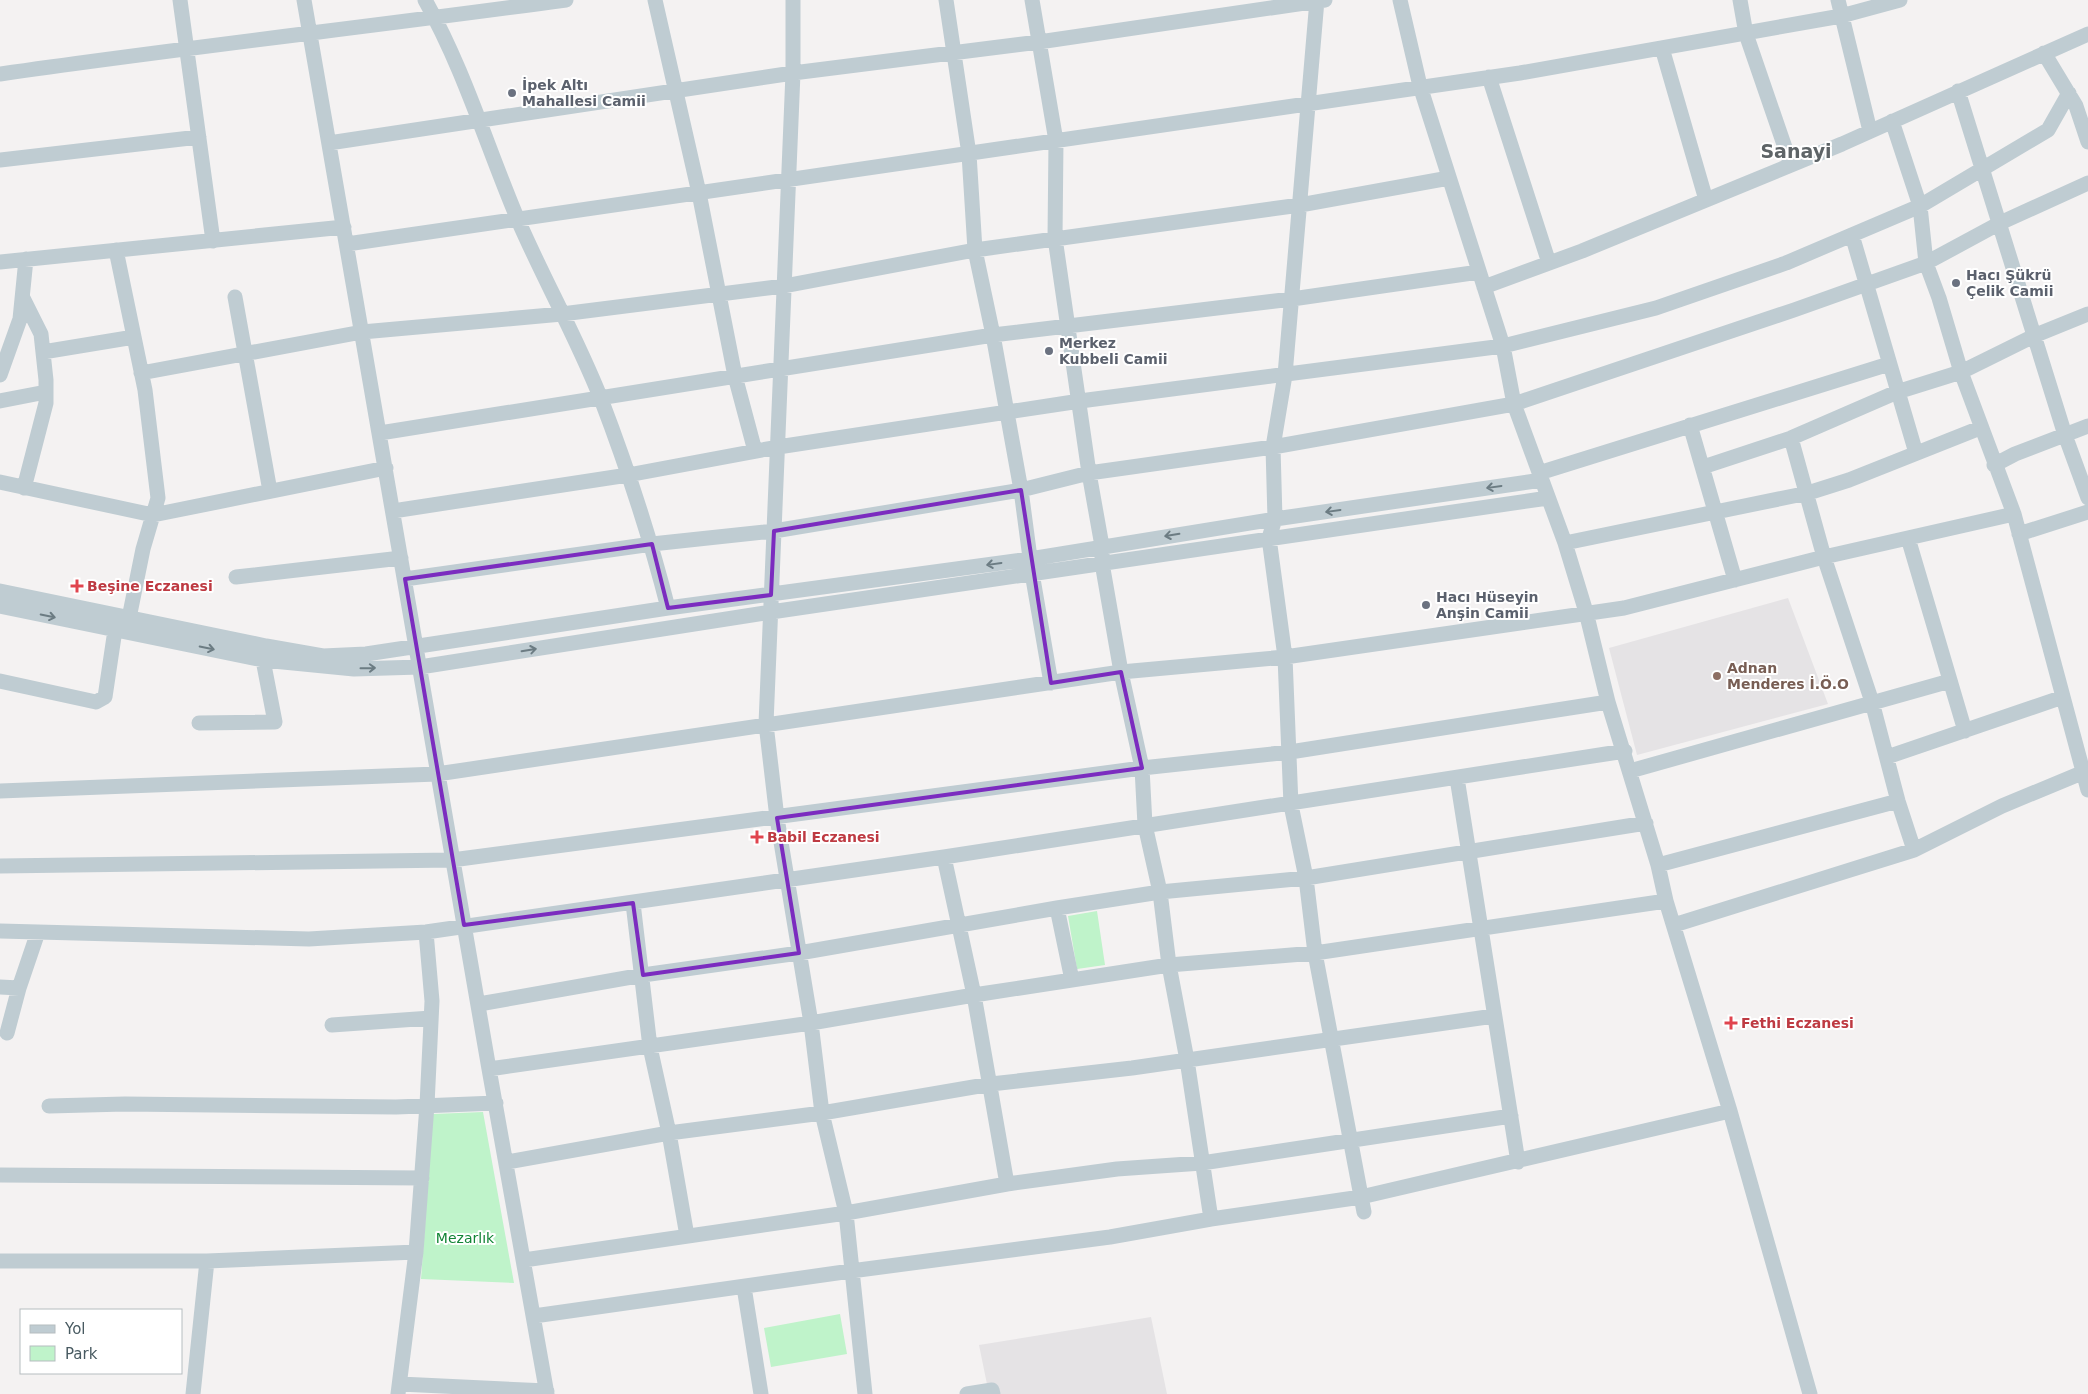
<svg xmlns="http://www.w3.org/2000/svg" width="2088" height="1394" font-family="'DejaVu Sans',sans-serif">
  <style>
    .education { fill: #e5e3e5 }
    .green { fill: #bff3ca }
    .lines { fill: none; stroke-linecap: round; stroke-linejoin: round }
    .minor { stroke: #bfccd2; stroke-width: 15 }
    .oneway { stroke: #6c7c83 }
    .marked { fill: none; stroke: #7b2cbf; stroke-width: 4; stroke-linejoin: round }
    .worship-dot { fill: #6b7280; stroke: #fff; stroke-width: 2 }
    .health-dot { fill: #e0444e; stroke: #fff; stroke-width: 2 }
    .education-dot { fill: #8d6e63; stroke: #fff; stroke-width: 2 }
    .labels { text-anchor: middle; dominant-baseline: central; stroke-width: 4; stroke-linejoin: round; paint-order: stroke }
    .worship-label { font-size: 14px; font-weight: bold; fill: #5b616d; stroke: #fff; text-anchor: start }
    .health-label { font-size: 14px; font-weight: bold; fill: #be3a42; stroke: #fff; text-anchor: start }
    .education-label { font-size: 14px; font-weight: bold; fill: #785e54; stroke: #fff; text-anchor: start }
    .park-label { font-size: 14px; fill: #118435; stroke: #fff }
    .district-label { font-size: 19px; font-weight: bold; fill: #5e6467; stroke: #fff }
  </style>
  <rect width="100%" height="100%" fill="#f4f2f2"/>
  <path class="education" d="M1788,598L1828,704L1637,755L1609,648Z
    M1151,1317L1167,1394H989L979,1345Z"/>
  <path class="green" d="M1097,911L1105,965L1077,969L1068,916Z
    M483,1112L514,1283L421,1279L433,1114Z
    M840,1314L847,1354L771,1367L764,1328Z"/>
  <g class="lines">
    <path class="minor" d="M180,0L213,241
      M304,0L489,1069L547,1394
      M425,0C464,69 487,147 518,220C544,280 577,338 601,399C627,467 650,537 668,608
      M655,0L699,193L735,376L755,451
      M793,0V73L766,724L777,818L811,1023L822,1113L846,1213L865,1394
      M946,0L969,154L975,250L993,335L1021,490L1032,573L1051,683
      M1032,0L1056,141L1055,238L1089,473L1102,546V563L1121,672L1142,768L1145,825L1160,892L1169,965L1187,1060L1211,1219
      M1317,0L1285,375L1273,447L1275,519L1269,538L1285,657L1291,805L1306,878L1315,953L1364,1212
      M1400,0L1420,86L1503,346L1514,404L1565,543L1586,612L1608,702L1658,865L1666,901L1730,1111L1810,1394
      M1740,0L1746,34L1791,165
      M1838,0L1870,131
      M1662,48L1706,200
      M2044,53L2076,106L2088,142
      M0,74C188,47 377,26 566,0
      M1489,77L1549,263
      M1958,91L2065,435L2088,498
      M1892,121L1920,206L1926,263L1939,298L1961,372L2014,514L2088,790
      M329,143L793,73L1039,42L1325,0
      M0,160L199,137
      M1852,235L1916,453
      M347,244L1520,73L1841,16L1900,0
      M116,250L145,390L158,498L143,549L127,628
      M0,262L344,227
      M1484,287L1582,251L1842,144L2088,34
      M235,297L270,491
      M23,298L41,334L46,380V403L24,488
      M43,352L134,337
      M141,373L362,332L562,314L784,286L975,250L1300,205L1449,178
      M0,375L20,319L26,259
      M0,401L46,392
      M1690,425L1735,580
      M380,433L993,335L1292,299L1479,272
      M1791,438L1824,557L1872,702L1898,801L1914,850
      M1994,465L2015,454L2088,426
      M1703,467L1791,438L1897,392L1961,372L2036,335L2088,314
      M1539,473L1889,364
      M0,482L153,515L386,468
      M393,511L628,475L778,447L1080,401L1503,346L1656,308L1786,263L1920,206L2048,130L2069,93
      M2019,534L2088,512
      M1908,538L1965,731
      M1565,543L1808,493L1849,480L1980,428
      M236,577L401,558
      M405,579L652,544L774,531L1021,490L1089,473L1273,447L1514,404L1794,310L1926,263L2000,223L2088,183
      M0,591L266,646L323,656L366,654L668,608L1030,559L1275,519L1542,480
      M0,606L263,660L354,669L420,667L771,612L1548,498
      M0,681L96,702L105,697L115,630
      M199,723L275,722L263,660
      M1887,757L2063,697
      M1630,771L1950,681
      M1457,778L1518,1162
      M0,791L437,774L1121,672L1285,657L1624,608L1824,557L2014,514
      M944,857L974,995L1007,1184
      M1658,865L1898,801
      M0,866L452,860L1142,768L1290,752L1608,702
      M633,903L650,1047L669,1133L687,1236
      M1057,908L1072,980
      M1674,925L1914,850L2002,806L2084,772
      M0,931L309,939L426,932L944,857L1625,751
      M0,987L19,988
      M479,1004L643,975L799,953L1057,908L1160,892L1306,878L1646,823
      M332,1025L431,1018
      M7,1033L19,988L38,932
      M489,1069L811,1023L974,995L1169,965L1315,953L1666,901
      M49,1106L125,1104L396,1107L496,1103
      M507,1162L669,1133L822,1113L991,1084L1132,1068L1494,1016
      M0,1175L422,1178
      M524,1260L846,1213L1007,1184L1117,1169L1202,1163L1511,1116
      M0,1261H207L416,1252
      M744,1287L761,1394
      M534,1316L851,1271L1110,1237L1211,1219L1361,1197L1730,1111
      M400,1384L547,1391
      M193,1394L207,1261
      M398,1394L416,1252L427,1105L432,1001L426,932
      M967,1394L992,1390L993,1394"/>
  </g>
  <defs><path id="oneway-shaft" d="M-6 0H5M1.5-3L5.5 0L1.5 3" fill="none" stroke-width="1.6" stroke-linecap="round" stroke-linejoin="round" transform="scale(1.25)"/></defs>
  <g class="oneway">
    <use href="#oneway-shaft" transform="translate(1494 487) rotate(172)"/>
    <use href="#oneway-shaft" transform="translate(1333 511) rotate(172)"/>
    <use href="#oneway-shaft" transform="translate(1172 535) rotate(171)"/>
    <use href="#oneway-shaft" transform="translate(994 564) rotate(172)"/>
    <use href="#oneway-shaft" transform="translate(48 616) rotate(12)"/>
    <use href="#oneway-shaft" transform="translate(207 648) rotate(12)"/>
    <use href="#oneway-shaft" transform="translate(529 650) rotate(-9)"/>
    <use href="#oneway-shaft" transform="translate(368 668) rotate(-1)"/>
  </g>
  <path class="marked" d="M1021,490L1051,683L1121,672L1142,768L777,818L799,953L643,975L633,903L464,925L405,579L652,544L668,608L771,595L774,531Z"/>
  <g class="worship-dot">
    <circle cx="512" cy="93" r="5"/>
    <circle cx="1956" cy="283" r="5"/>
    <circle cx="1049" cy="351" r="5"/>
    <circle cx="1426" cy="605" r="5"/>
  </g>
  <g class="health-dot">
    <path d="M74.5 578.5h5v5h5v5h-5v5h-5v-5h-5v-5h5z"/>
    <path d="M754.5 829.5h5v5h5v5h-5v5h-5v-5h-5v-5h5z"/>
    <path d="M1728.5 1015.5h5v5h5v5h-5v5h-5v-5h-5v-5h5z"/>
  </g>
  <circle class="education-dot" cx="1717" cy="676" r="5"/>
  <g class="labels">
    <g class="worship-label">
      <text x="522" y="85">İpek Altı<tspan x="522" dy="16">Mahallesi Camii</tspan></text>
      <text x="1966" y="275">Hacı Şükrü<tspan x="1966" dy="16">Çelik Camii</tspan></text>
      <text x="1059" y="343">Merkez<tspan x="1059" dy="16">Kubbeli Camii</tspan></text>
      <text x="1436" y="597">Hacı Hüseyin<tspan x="1436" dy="16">Anşin Camii</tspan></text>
    </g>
    <g class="health-label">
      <text x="87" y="586">Beşine Eczanesi</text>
      <text x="767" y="837">Babil Eczanesi</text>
      <text x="1741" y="1023">Fethi Eczanesi</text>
    </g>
    <g class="education-label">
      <text x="1727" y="668">Adnan<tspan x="1727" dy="16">Menderes İ.Ö.O</tspan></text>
    </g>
    <g class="park-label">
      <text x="465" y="1238">Mezarlık</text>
    </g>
    <g class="district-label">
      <text x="1796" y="151">Sanayi</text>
    </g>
  </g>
  <rect x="20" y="1309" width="162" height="65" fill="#ffffff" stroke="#b6bdc0"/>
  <rect x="30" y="1325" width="25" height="8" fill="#bfccd2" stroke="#b6bdc0"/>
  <text x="65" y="1334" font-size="15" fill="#485a61">Yol</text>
  <rect x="30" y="1346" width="25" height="15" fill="#bff3ca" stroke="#b6bdc0"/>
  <text x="65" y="1359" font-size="15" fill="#485a61">Park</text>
</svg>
